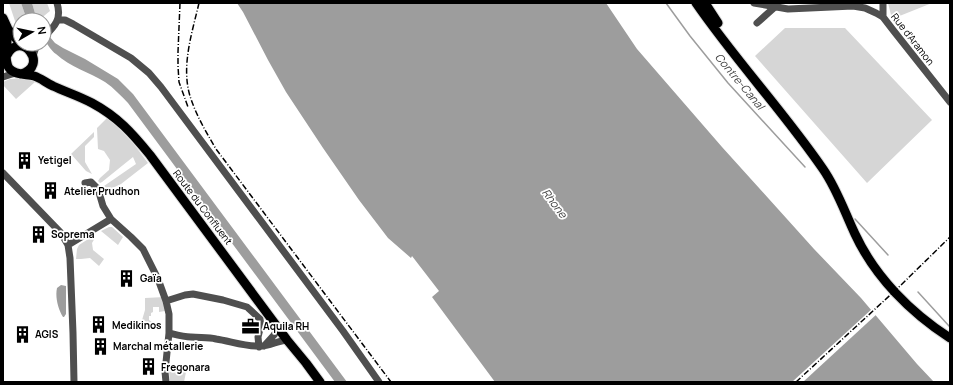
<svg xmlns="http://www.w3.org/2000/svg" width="953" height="385" font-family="Manrope,sans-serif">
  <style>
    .green { fill: #d6d6d6 }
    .water { fill: #9d9d9d }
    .pier { fill: #fff }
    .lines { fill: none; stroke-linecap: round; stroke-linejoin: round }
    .stream { stroke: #9d9d9d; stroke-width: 1.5 }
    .major-casing { stroke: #dbdbdb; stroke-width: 11 }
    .minor { stroke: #4f4f4f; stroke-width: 7 }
    .major { stroke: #000; stroke-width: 9 }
    .rail { stroke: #000; stroke-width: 1.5; stroke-dasharray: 6 2 1 2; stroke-linecap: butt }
    .labels { text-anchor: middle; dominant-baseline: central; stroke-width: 3.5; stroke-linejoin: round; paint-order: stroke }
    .street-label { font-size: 10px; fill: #000; stroke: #fff }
    .poi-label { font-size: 10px; font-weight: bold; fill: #000; stroke: #fff; text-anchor: start }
    .water-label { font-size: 11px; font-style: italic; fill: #3e3e3e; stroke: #fff }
  </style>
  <rect width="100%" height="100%" fill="#fff"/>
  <path class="green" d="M9,3H21L27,20H20V29L17,27Z
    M32,3H47L50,11L39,20H37Z
    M888,3H932L892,19Z
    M785,28H845L932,120L867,183L755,56Z
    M24,78L33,80L35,82L16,99L3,85V82L10,79Z
    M108,117L133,143L148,163L121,184L104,192L103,190L104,186L136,164L133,157L102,182L100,183L98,181L100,178L109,170L110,160L104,151L98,149L97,128Z
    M94,132V137L85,146V162L92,174L86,171L71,154Z
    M109,227H112L123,237L118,245L101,231Z
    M93,236L95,238L92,243L93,250L104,259L99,266L90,258L81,259H76L77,249L79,245Z
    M165,297V311L159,312V307H153V312L151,313V316H149V320L152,322V326L140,327L145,310V298Z
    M169,371L186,372L184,382H170Z"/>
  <path class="water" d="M21,3H32L37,20H27Z
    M237,3H606L637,49L722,147L814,249L861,298L917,364L934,382H495L432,297L439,291L412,256L411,258L388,238L359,200L323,148L286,92L268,60L243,12Z
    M44,30L55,43L63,48L85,59L118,79L133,94L347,382H335L128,103C121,96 114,88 105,82C89,72 70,67 56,54C51,51 48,44 44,40Z
    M61,285L66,286V314L64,317H63C58,309 55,297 57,288Z"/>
  <path class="pier" d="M873,308L878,313L803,382H792Z"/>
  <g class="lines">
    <path class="stream" d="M666,3L690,36L728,83L805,167
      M855,219L888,255
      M918,292L949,326"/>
    <defs>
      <path id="major" d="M696,3C736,61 784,112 823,169C837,189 845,213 855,234C875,277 911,313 950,338
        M705,3L718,23
        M3,18L8,29L22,46
        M3,27C5,31 6,36 7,41C7,49 4,61 9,68C14,75 26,74 34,76C41,78 46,83 53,86C66,92 79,96 92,103C118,117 132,133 150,155L287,340L306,363L320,382
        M7,55C21,29 50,66 21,74"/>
    </defs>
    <use href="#major" class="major-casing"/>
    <path class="minor" d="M754,3L788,9L853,6L865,8L876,13L883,17L893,30L950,102
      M883,17V3
      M58,20H65L73,24L131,58L149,73L161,87L343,331L379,382
      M757,23L775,7
      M44,37C55,26 62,19 57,3
      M33,56L37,44
      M3,77L15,73
      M3,173L61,233L68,245L70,258L73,333L74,382
      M85,183L91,182L98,189L103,206L111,219L131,237L143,249L158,279L166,301L169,314V333L165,372L166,382
      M68,245L111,219
      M166,301L185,295L193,294L223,300L247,307L260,319L261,325L258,337L259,347
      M169,333C177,335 184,337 191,337C200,338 208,337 216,339C230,341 246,347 260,346C270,346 277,341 287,340
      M264,346L274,335L278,328"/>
    <use href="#major" class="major"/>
    <path class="rail" d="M180,3L178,52V66L179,82L188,107
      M199,3C192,33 181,66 190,96C196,115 206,132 216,149L391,382
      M796,382L900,286L950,237"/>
  </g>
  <defs>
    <symbol id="building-bare" viewBox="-9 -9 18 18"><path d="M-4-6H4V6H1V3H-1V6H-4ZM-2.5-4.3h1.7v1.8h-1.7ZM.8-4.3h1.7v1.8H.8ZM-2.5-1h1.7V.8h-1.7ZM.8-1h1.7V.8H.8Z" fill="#000" stroke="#fff" stroke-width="2.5" paint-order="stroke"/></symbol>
    <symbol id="office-bare" viewBox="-9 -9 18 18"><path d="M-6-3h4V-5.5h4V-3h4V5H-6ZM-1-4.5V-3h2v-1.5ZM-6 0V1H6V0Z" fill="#000" stroke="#fff" stroke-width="2.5" paint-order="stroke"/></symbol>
  </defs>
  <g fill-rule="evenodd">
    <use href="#building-bare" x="12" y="148" width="25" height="25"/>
    <use href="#building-bare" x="38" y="178" width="25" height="25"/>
    <use href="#building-bare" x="26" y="222" width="25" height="25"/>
    <use href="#building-bare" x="114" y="266" width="25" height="25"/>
    <use href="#building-bare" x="86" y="312" width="25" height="25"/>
    <use href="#office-bare" x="238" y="314" width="25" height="25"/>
    <use href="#building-bare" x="10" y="322" width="25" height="25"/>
    <use href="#building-bare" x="88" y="334" width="25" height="25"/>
    <use href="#building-bare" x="136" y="354" width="25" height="25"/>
  </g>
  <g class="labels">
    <g class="street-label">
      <text transform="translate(913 39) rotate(52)">Rue d'Aramon</text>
      <text transform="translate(203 207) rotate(53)">Route du Confluent</text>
    </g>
    <g class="poi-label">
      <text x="38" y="160">Yetigel</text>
      <text x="64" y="191">Atelier Prudhon</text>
      <text x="51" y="234">Soprema</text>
      <text x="140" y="278">Gaïa</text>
      <text x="112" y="325">Medikinos</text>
      <text x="263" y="326">Aquila RH</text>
      <text x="35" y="334">AGIS</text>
      <text x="113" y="346">Marchal métallerie</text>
      <text x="161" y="367">Fregonara</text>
    </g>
    <g class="water-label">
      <text transform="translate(740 81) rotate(50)">Contre-Canal</text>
      <text transform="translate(555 203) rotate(53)">Rhone</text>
    </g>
  </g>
  <rect width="953" height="385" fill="none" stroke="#000000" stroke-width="8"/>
  <g transform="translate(32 32) rotate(81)"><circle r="19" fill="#ffffff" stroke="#999999"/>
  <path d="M0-3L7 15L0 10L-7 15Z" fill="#000000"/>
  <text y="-6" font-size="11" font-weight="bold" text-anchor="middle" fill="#000000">N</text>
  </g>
</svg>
